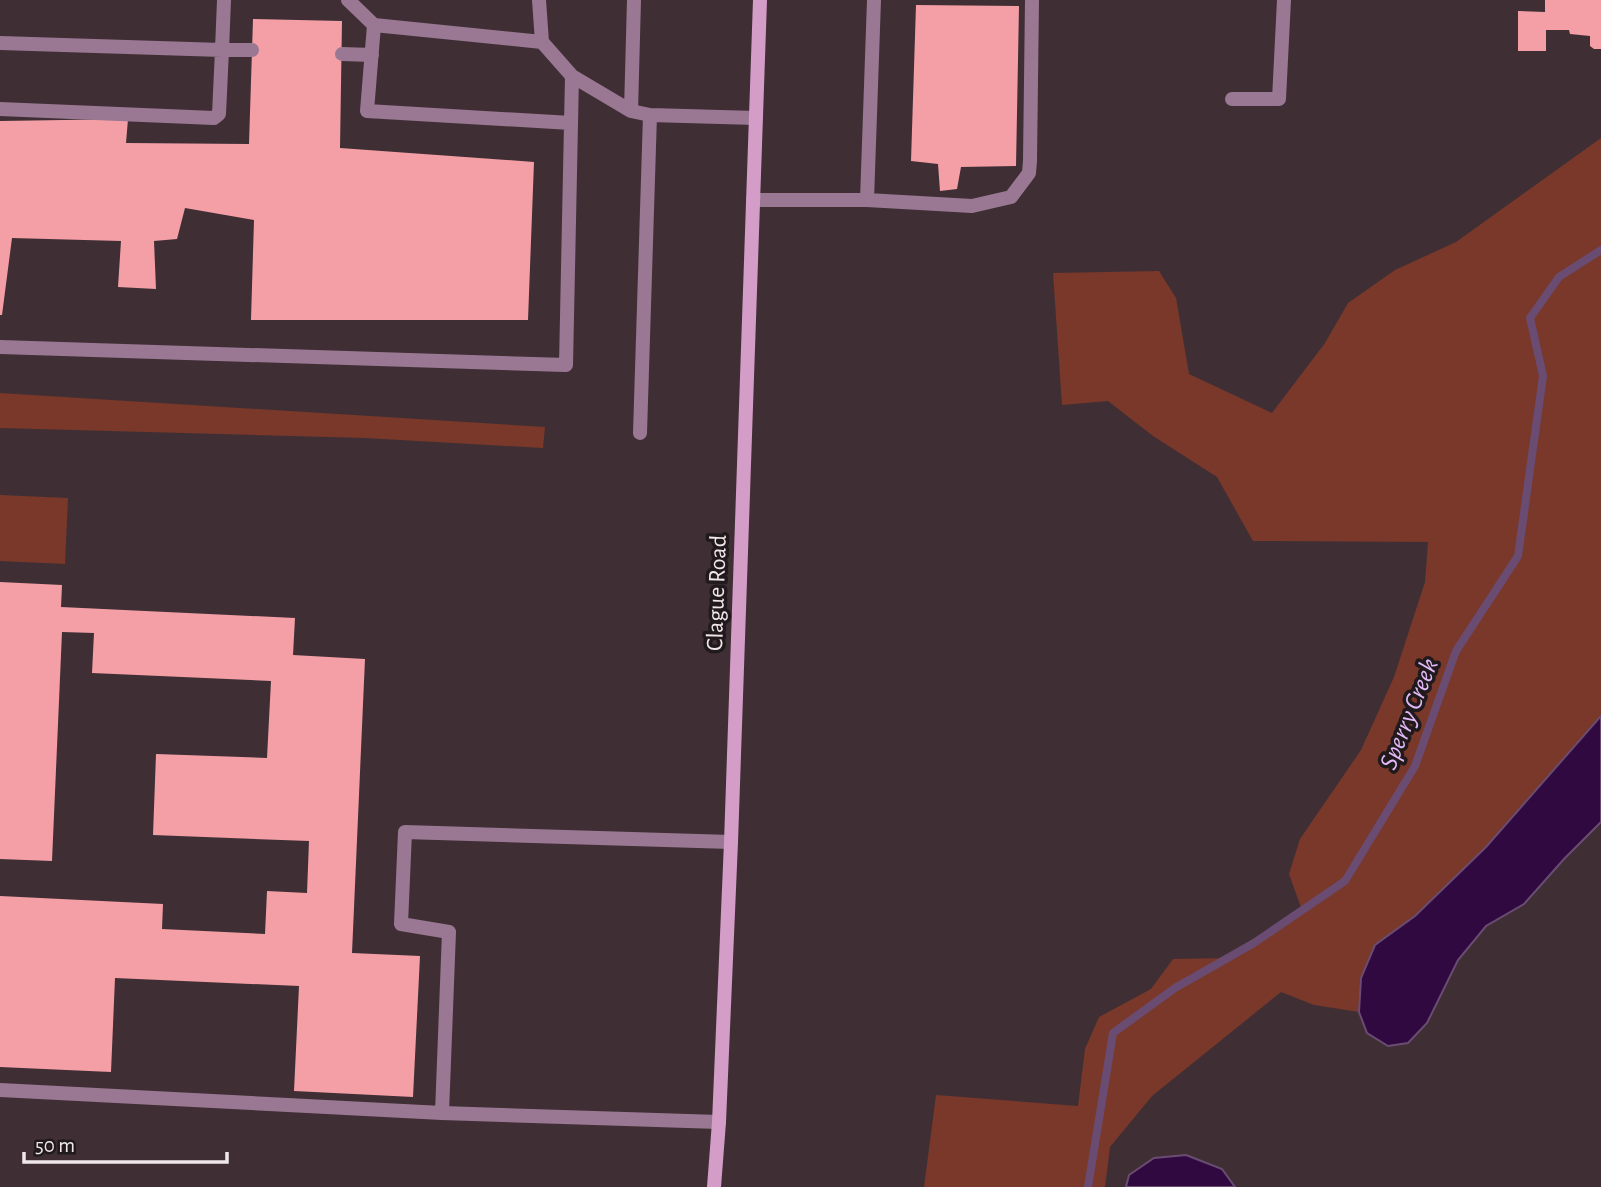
<svg xmlns="http://www.w3.org/2000/svg" width="1601" height="1187" font-family="'Alegreya Sans',sans-serif">
  <style>
    .green { fill: #793829 }
    .water { fill: #300940; stroke: #6a4c73; stroke-width: 2 }
    .lines { fill: none; stroke-linecap: round; stroke-linejoin: round }
    .stream { stroke: #6a4c73; stroke-width: 8 }
    .building { fill: #f49fa6 }
    .lane { stroke: #9a7893; stroke-width: 14 }
    .secondary { stroke: #d39dc8; stroke-width: 14 }
    .labels { text-anchor: middle; dominant-baseline: central; stroke-width: 7; stroke-linejoin: round; paint-order: stroke }
    .street-label { font-size: 24px; fill: #f1e7ea; stroke: #211a1c }
    .water-label { font-size: 26px; font-style: italic; fill: #e1b9f7; stroke: #211a1c }
  </style>
  <rect width="100%" height="100%" fill="#3f2f35"/>
  <path class="green" d="M1601,138V717L1486,847L1415,916L1375,945L1361,978L1359,1012L1314,1005L1281,992L1152,1096L1110,1147L1105,1187H924L936,1095L1078,1106L1085,1049L1099,1017L1151,989L1173,959L1229,958L1302,910L1289,874L1300,839L1361,750L1394,677L1425,582L1428,542L1253,541L1217,477L1153,436L1108,401L1062,405L1053,273L1159,271L1176,298L1189,374L1272,413L1325,343L1348,303L1395,270L1456,242Z
    M0,393L545,427L543,448L365,438L0,428Z
    M0,495L68,498L65,564L0,561Z"/>
  <path class="water" d="M1601,716V822L1564,859L1524,904L1486,926L1458,960L1427,1023L1408,1043L1388,1046L1367,1033L1359,1012L1361,978L1375,945L1415,916L1486,847Z
    M1186,1155L1222,1169L1235,1187H1126L1129,1175L1154,1158Z"/>
  <g class="lines">
    <path class="stream" d="M1088,1187L1113,1033L1175,988L1254,943L1345,881L1415,766L1456,651L1518,556L1543,376L1530,318L1559,277L1601,250"/>
  </g>
  <path class="building" d="M1545,0H1601V49H1594L1590,46V36L1570,34L1569,30H1546V51H1518V11L1545,12Z
    M916,5L1019,6L1016,166L961,167L957,189L940,191L938,164L911,161Z
    M253,19L342,21L340,148L534,162L528,320H251L254,220L185,208L177,239L154,241L156,289L118,287L121,241L12,238L2,315H0V121L128,119L126,143L249,144Z
    M0,582L62,585L61,607L295,618L293,655L365,659L352,953L420,956L413,1097L294,1091L299,986L115,978L111,1072L0,1067V896L163,904L162,929L265,934L267,891L307,893L309,841L153,835L156,754L267,758L271,681L92,673L94,633L62,632L52,861L0,859Z"/>
  <g class="lines">
    <path class="lane" d="M348,0L374,25L542,42L572,76
      M539,0L542,42
      M374,25L367,111L571,123
      M0,43L222,50L224,0
      M342,54L372,55
      M1232,99H1279L1284,0
      M0,109L214,118L219,114L222,50H252
      M631,111L634,0
      M753,200H867L874,0
      M867,200L972,206L1011,197L1029,173L1030,161L1032,0
      M0,347L566,365L572,76L631,111L650,115L756,118
      M640,433L650,115
      M0,1090L442,1113L719,1122
      M442,1113L449,932L401,924L405,832L731,842"/>
    <path class="secondary" d="M714,1187L719,1122L731,842L760,0"/>
  </g>
  <g class="labels">
    <g class="street-label">
      <text transform="translate(717 593) rotate(-88)">Clague Road</text>
    </g>
    <g class="water-label">
      <text transform="translate(1409 714) rotate(-68)">Sperry Creek</text>
    </g>
  </g>
  <path d="M24 1152v10h203v-10" fill="none" stroke="#f1e7ea" stroke-width="3.5"/>
  <text x="35" y="1152" font-size="21" fill="#f1e7ea" stroke="#211a1c" stroke-width="5" paint-order="stroke">50 m</text>
</svg>
